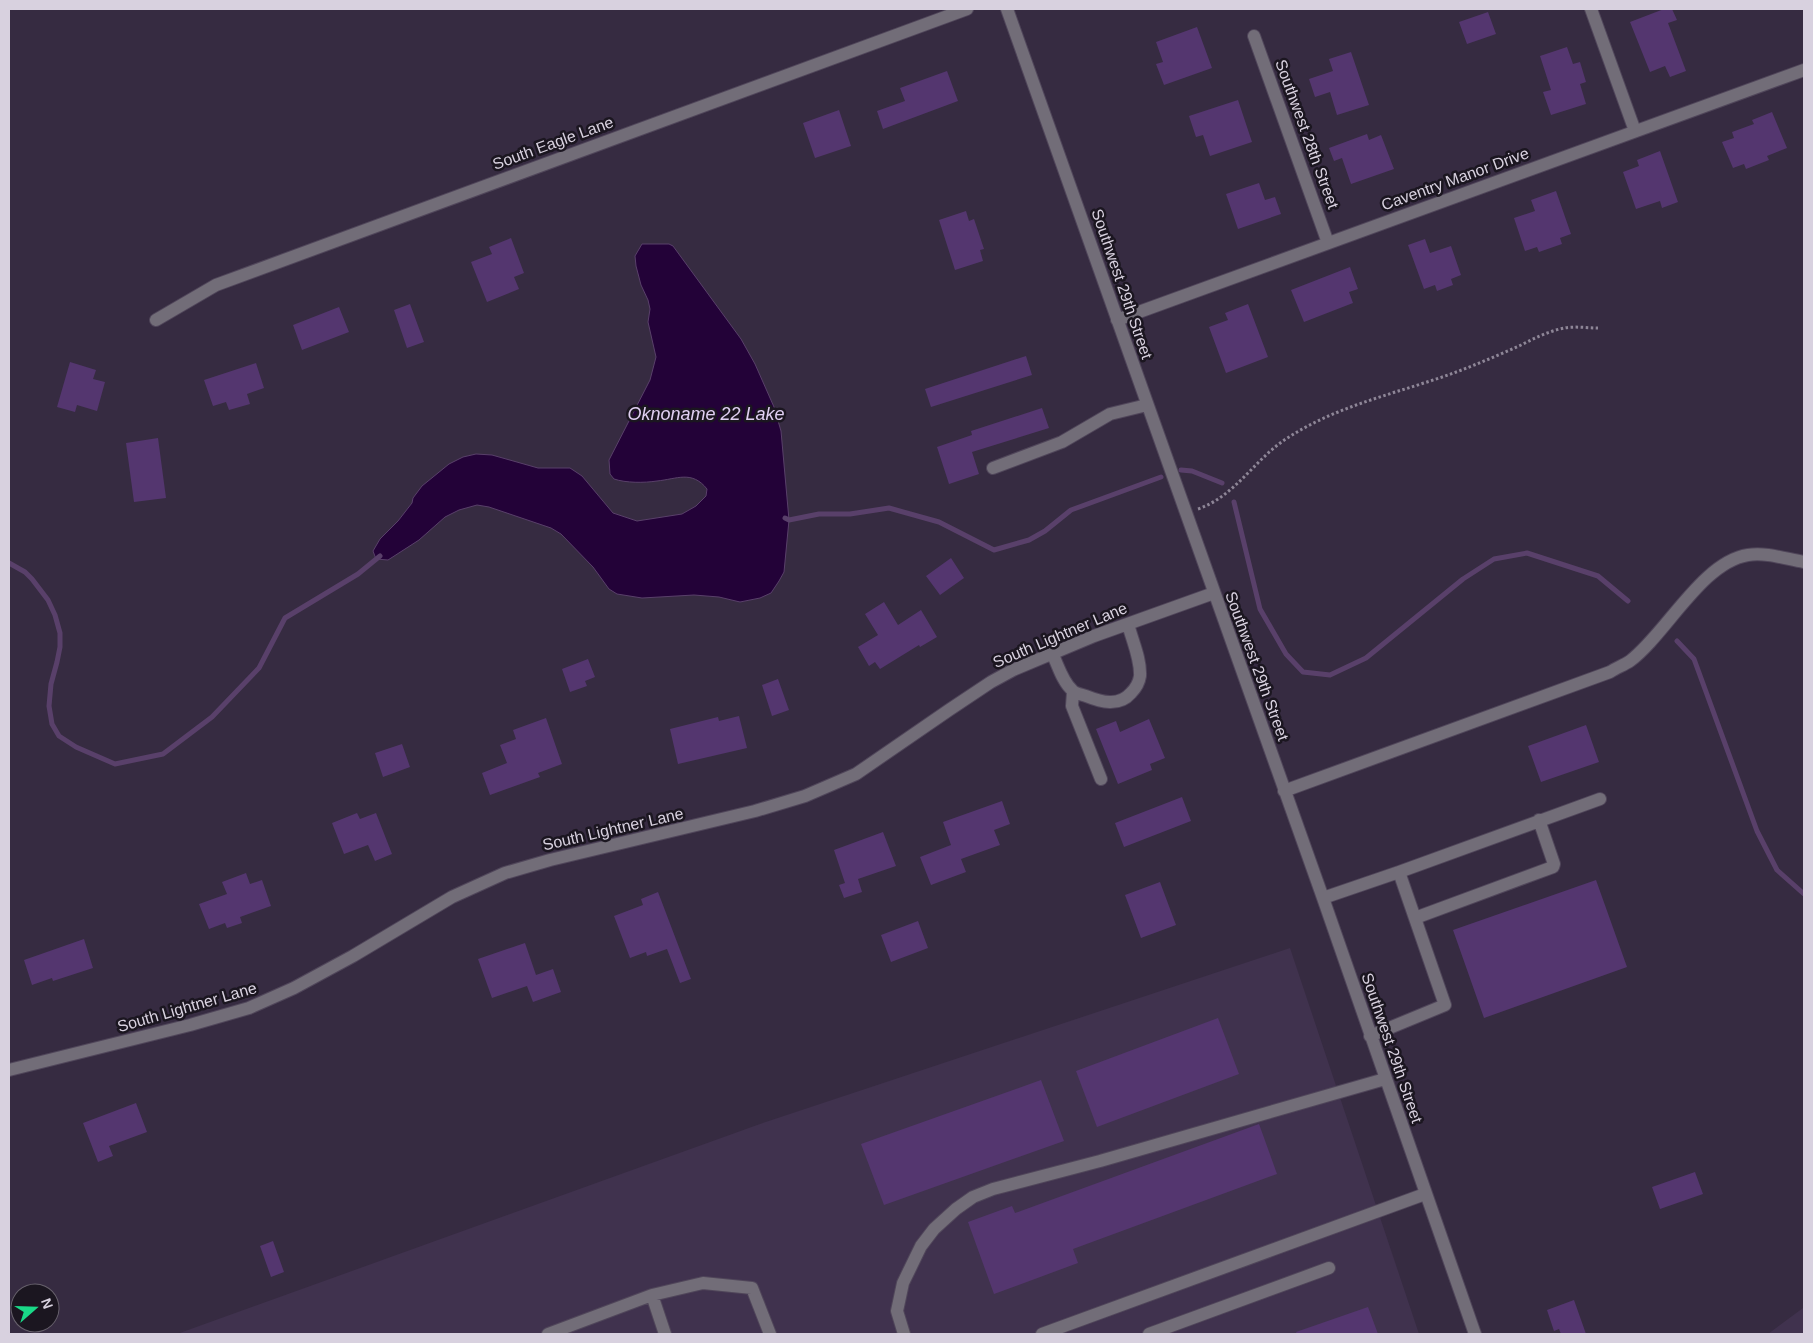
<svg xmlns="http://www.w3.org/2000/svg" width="1813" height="1343" font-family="Helvetica,sans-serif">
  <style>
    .built { fill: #40324e }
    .water { fill: #230238; stroke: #59406a }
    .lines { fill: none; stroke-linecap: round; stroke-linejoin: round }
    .stream { stroke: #59406a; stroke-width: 5 }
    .building { fill: #54366f }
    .minor-casing { stroke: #50465a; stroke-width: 14 }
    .path { stroke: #8e8697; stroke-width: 3; stroke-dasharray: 2.5 2.5; stroke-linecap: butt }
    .minor { stroke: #726d78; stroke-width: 12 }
    .labels { text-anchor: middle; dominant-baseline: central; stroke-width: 5; stroke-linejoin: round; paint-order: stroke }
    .street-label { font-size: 16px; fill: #d8d1df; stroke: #1b1620 }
    .water-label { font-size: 18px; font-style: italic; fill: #e0cff2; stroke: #1b1620 }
  </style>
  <rect width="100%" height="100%" fill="#362b41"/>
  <path class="built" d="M1290,948L1419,1334H177L760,1124Z
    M1803,1308L1804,1309V1334H1768Z"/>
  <path class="water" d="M642,244H669L673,246L741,339L755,364L774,407L781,431L789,520L784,572L779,581L771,593L760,598L740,602L719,597L694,595L642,598L617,594L609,589L593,567L561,534L551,528L489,507L477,505L459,510L445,517L419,540L388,560L376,559L373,551L380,539L398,521L412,503L413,498L422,486L449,464L463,457L476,454L492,455L538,468H570L582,476L613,513L637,521L682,514L696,506L706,496L707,489C692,470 677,479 657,481C644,483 626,483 614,479L610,474L609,460L650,380L656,357L648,322L650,309L648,300L641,285L636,266L635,256Z"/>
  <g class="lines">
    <path class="stream" d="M1181,470L1192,471L1222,483
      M1234,502L1260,609L1286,654L1303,672L1330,675L1366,658L1463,579L1494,559L1527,553L1598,576L1628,601
      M785,518L789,520L819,514H850L889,508L939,522L994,550L1029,540L1045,531L1071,510L1161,477
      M9,563L25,572L32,579L48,600L55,615L60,633V647L57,662L51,684L49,706L52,724L59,736L76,747L115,764L163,754L212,717L259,668L285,618L358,574L380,556
      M1677,641L1694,659L1757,831L1777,870L1804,894"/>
  </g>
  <path class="building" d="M1664,9H1672L1677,20L1668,23L1686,71L1670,77L1665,66L1650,72L1630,22Z
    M1488,12L1496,34L1467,44L1459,22Z
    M1197,27L1212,68L1164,85L1156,64L1163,62L1156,42Z
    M1567,47L1573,64L1580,62L1586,82L1580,84L1586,104L1551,115L1543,92L1551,90L1540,56Z
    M1351,52L1369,105L1337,115L1330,92L1315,97L1309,79L1333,71L1329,59Z
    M947,71L958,101L883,129L877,111L905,101L900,88Z
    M1238,100L1252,142L1210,156L1203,135L1196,137L1189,116Z
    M839,110L851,146L815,158L803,123Z
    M1772,112L1787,148L1767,156L1769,160L1746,169L1744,164L1733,168L1722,142L1734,138L1732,132L1754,124L1752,120Z
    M1367,134L1369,140L1381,135L1394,169L1351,184L1342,158L1334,161L1329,148Z
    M1660,151L1678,202L1662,208L1660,201L1636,209L1623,172L1639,166L1637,160Z
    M1259,183L1265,200L1275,197L1281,214L1238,229L1226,194Z
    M1556,191L1571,234L1560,238L1562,244L1539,252L1537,247L1525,251L1514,218L1535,211L1531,200Z
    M966,211L969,221L974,219L984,249L980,250L983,261L955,270L939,220Z
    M511,238L524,273L514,277L519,289L487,302L471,262L492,254L489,247Z
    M1425,239L1430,253L1451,246L1461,275L1451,279L1453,285L1437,291L1435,285L1424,289L1408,245Z
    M1350,267L1358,289L1349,292L1353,303L1304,322L1291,290Z
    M410,304L424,342L407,348L394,310Z
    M1248,304L1268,357L1226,373L1209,327L1228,320L1225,313Z
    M339,307L349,332L302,350L293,325Z
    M1026,356L1032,375L931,407L925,389Z
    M70,362L96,370L93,379L105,382L97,411L77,405L75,412L57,407Z
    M256,363L264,388L247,394L250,404L229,410L226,402L213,406L204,380Z
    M1042,408L1049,428L972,452L979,474L949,484L937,447L972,435L971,431Z
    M158,438L166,498L134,502L126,443Z
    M951,558L964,578L940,595L926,576Z
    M884,602L898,625L921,610L937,637L920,647L919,645L880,669L875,662L869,666L858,647L878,635L865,614Z
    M588,659L595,677L585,681L587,686L570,692L562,669Z
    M778,679L789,710L772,716L762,685Z
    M739,716L747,748L678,764L670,729L718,717L719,721Z
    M546,718L562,764L538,773L540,777L490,795L482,773L507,763L500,745L516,739L513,730Z
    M1149,719L1165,758L1150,764L1152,770L1118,784L1096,729L1116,721L1120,732Z
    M1586,725L1599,762L1541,782L1528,746Z
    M402,744L410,767L383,777L375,753Z
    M1182,797L1191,821L1124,847L1115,823Z
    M1002,801L1010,824L994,830L1000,845L961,859L966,872L931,885L920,857L951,845L943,822Z
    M357,813L360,819L376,813L392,854L375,861L368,845L344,854L332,823Z
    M883,832L896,866L858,879L862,892L844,898L839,885L845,883L834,850Z
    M246,873L250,884L262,880L271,906L240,917L242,923L227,928L225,923L209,929L199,904L227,894L222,882Z
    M1596,880L1627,967L1484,1018L1453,930Z
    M1160,882L1176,925L1141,938L1125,895Z
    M658,892L691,979L680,983L667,949L647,956L646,952L630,958L614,916L643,905L641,899Z
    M918,921L928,948L891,962L881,935Z
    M84,939L93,968L53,981L52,978L32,985L24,960Z
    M525,943L536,975L553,969L561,992L533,1002L527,986L492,998L478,959Z
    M1218,1018L1239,1074L1097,1127L1076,1071Z
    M1041,1080L1064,1141L884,1205L861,1144Z
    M136,1103L147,1132L109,1146L113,1156L98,1162L83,1123Z
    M1259,1124L1277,1174L1073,1249L1078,1263L994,1294L968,1222L1012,1206L1015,1213Z
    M1695,1172L1703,1194L1660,1209L1652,1187Z
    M273,1241L284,1272L271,1277L260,1246Z
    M1574,1300L1586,1334H1561L1559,1329L1554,1331L1547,1310Z
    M1368,1307L1378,1334H1297L1296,1332Z"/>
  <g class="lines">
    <defs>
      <path id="minor" d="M1007,9L1323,898L1475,1334
        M1591,9L1635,131
        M1254,36L1328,243
        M156,320L216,285L967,9
        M1117,320L1804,70
        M993,468L1062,442L1110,414L1147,405
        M1052,653C1058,665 1062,681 1072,690C1075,694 1081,694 1086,696C1101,702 1119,707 1131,693C1136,688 1139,683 1140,676C1141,659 1132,640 1128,624
        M1073,692L1072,706L1101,779
        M1284,791L1610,672C1616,668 1624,665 1630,661C1666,634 1702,562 1748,555C1766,552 1786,559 1804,562
        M1323,898L1399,872L1600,799
        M1415,918L1553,867L1554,864L1539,820
        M1370,1036L1445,1005L1399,872
        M9,1070L190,1025L249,1008L294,988L353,956L452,897L505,873L550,860L755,811L805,796L856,774L949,710L991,682L1013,670L1094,636L1214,593
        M652,1295L703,1283L752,1288L770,1334
        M548,1334L652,1295L665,1334
        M904,1334L897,1311L903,1283L921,1246L934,1229L956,1209L973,1197L993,1189L1100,1161L1385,1079
        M1042,1334L1425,1194
        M1149,1334L1329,1268"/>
    </defs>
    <use href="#minor" class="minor-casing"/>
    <path class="path" d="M1198,509C1236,496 1256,457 1289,437C1340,404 1403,392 1459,371C1480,363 1501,354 1521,345C1535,338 1549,331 1564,328C1574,326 1587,328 1598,328"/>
    <use href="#minor" class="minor"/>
  </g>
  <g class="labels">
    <g class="street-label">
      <text transform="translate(1307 134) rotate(70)">Southwest 28th Street</text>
      <text transform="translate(553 143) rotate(-20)">South Eagle Lane</text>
      <text transform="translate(1455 179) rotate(-20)">Caventry Manor Drive</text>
      <text transform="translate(1122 284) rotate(71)">Southwest 29th Street</text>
      <text transform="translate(1060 635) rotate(-23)">South Lightner Lane</text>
      <text transform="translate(1257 666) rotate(70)">Southwest 29th Street</text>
      <text transform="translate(613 829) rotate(-13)">South Lightner Lane</text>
      <text transform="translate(187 1007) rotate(-16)">South Lightner Lane</text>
      <text transform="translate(1392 1048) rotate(71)">Southwest 29th Street</text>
    </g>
    <g class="water-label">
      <text x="706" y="414">Oknoname 22 Lake</text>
    </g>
  </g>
  <rect width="1813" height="1343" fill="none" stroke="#d8d1df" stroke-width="20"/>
  <g transform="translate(35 1308) rotate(70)"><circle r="24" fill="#1b1620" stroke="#67616c"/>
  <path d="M0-4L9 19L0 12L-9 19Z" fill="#1ad988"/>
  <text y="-8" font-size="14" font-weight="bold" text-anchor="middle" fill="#d8d1df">N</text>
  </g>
</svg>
